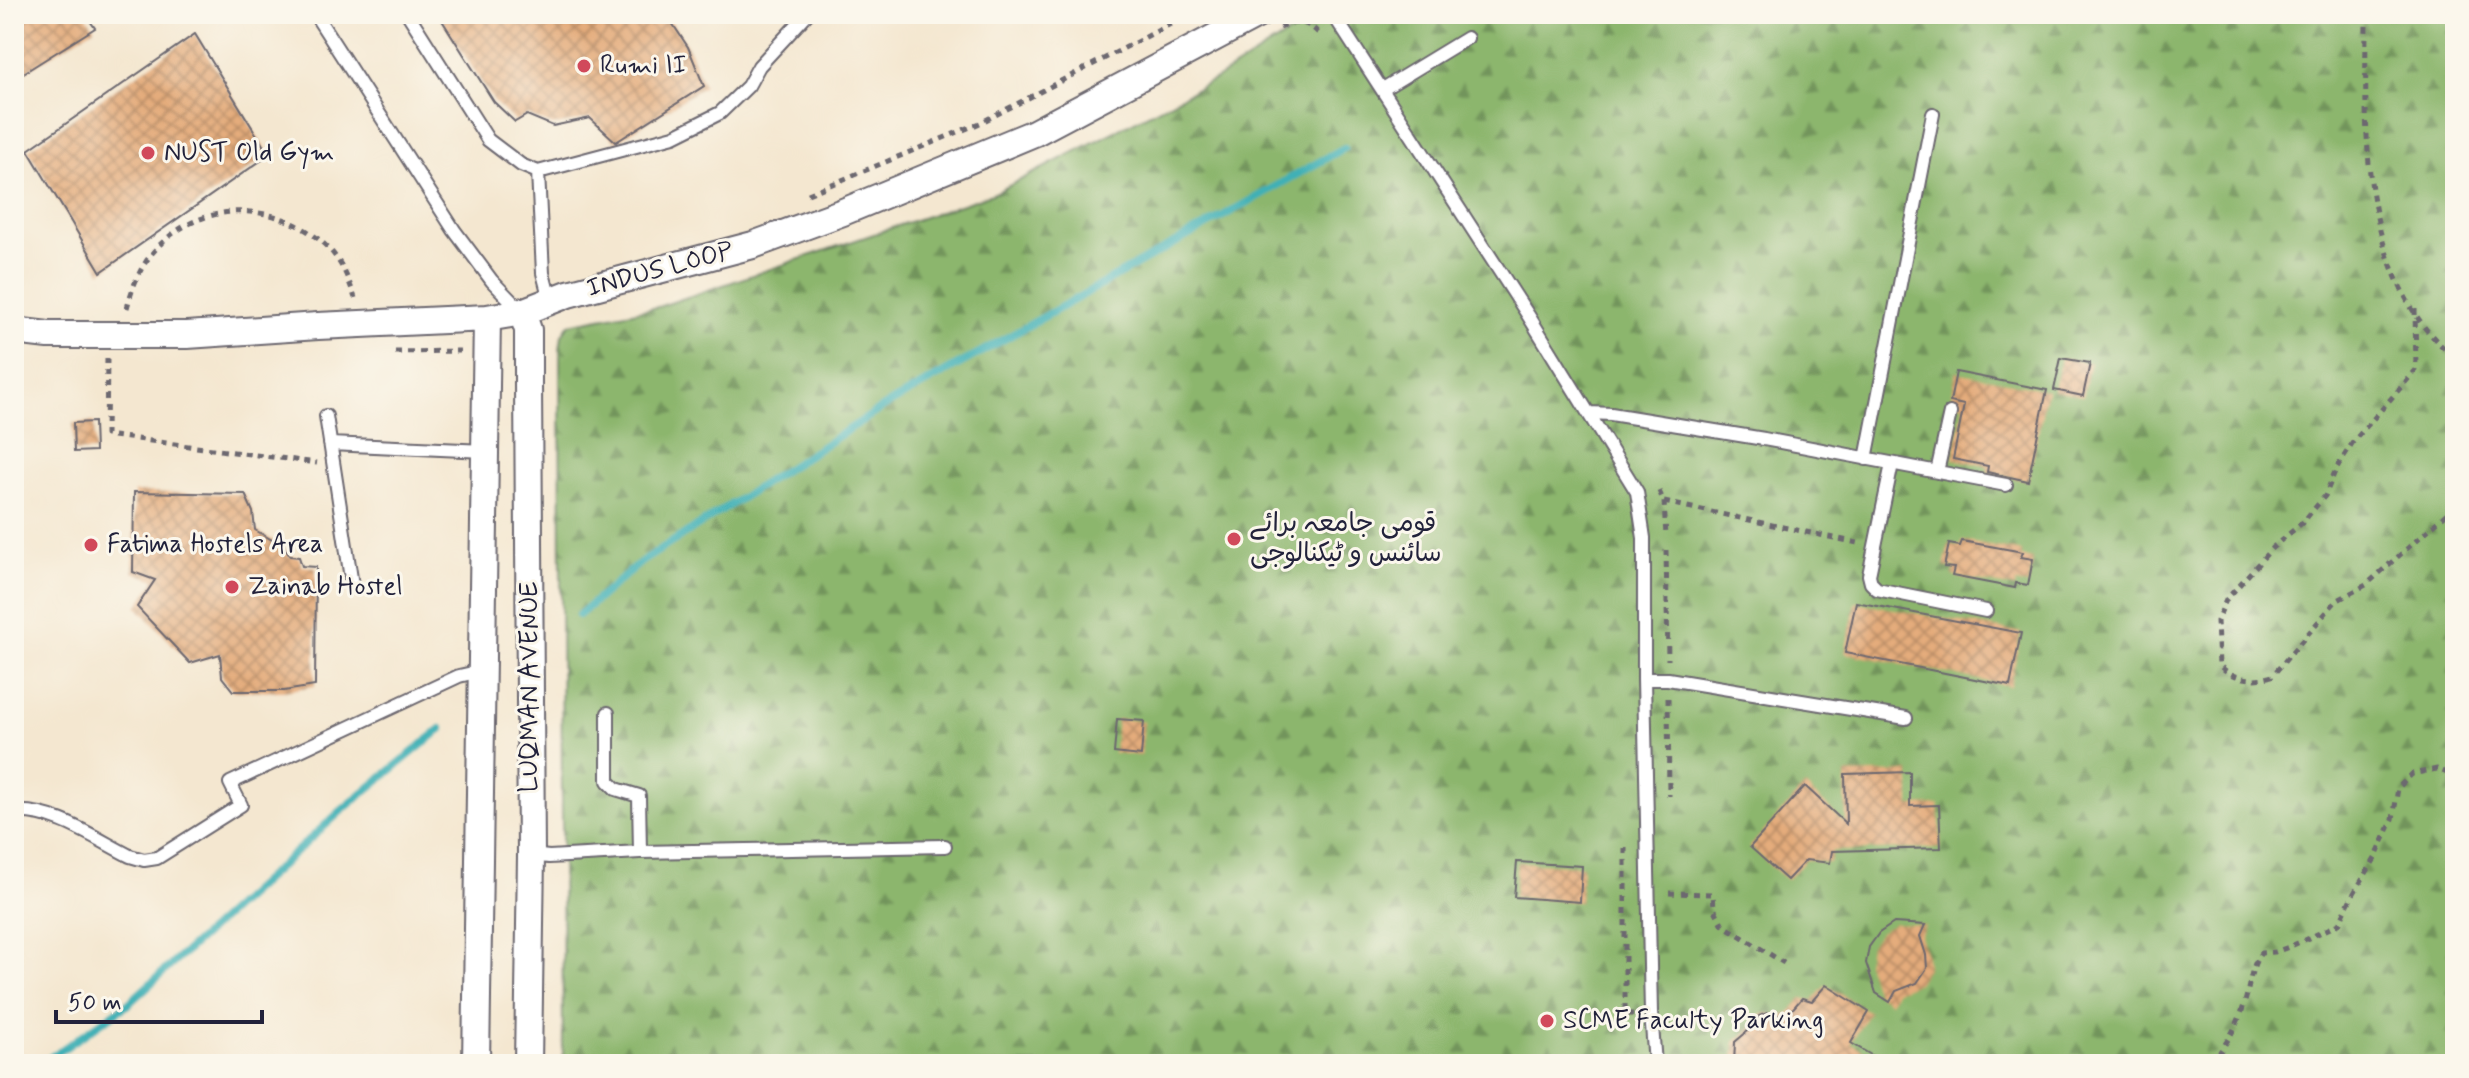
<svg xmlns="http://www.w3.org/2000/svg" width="2469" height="1078" font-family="Mynerve,'Playpen Sans Arabic',sans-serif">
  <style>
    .forest { fill: url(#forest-firs); stroke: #576c54; stroke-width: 2 }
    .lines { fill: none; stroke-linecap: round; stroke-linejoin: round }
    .stream { stroke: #3fb0b6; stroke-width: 8 }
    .building { fill: url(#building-cross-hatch) }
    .service-casing { stroke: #6c676f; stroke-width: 16 }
    .minor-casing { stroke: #6c676f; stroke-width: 30 }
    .path { stroke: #6c676f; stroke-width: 5; stroke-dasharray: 6 6; stroke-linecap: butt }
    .service { stroke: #fff; stroke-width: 12 }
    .minor { stroke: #fff; stroke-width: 26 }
    .poi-dot { fill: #d1495b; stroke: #fbf7ec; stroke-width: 3 }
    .labels { text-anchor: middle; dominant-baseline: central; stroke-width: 6; stroke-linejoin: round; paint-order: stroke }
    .poi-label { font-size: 26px; fill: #22223b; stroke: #fbf7ec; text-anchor: start }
    .street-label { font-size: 26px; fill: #22223b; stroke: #fbf7ec }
  </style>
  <defs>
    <pattern id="forest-firs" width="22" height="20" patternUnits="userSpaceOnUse" patternTransform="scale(2)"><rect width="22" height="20" fill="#8cb66d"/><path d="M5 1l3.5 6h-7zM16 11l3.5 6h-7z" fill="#72945b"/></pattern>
    <pattern id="building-cross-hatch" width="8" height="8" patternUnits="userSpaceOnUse" patternTransform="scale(2)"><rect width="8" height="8" fill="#e4ac7b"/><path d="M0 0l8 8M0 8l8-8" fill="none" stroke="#b88c66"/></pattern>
  </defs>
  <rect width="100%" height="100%" fill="#fbf7ec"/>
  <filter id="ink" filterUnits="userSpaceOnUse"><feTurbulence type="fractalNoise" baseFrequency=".0125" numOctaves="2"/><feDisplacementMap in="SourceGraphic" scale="16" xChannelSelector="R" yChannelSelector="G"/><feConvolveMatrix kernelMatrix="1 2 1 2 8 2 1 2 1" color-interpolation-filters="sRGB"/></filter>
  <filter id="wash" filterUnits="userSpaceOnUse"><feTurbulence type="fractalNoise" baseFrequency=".006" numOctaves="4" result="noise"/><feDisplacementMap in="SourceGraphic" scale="32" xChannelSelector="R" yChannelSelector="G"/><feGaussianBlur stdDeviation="1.8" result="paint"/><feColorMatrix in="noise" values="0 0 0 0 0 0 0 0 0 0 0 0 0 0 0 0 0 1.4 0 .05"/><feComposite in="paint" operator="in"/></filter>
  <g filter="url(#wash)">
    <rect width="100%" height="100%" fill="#f4e7d0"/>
    <path class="forest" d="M1320,14H2455V1064H563L560,350L562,335L569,324L658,307L995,193L1216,79Z"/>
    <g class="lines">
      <path class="stream" d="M579,615L641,562L887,405L1344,148
        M41,1064L128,1004L341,811L441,729"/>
    </g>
    <g id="blocks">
      <path class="building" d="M14,14H85L95,28L14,79Z
        M438,14H666L688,47L704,86L616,142L590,118L553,126L527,115L515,122L494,102Z
        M195,34L269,155L101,272L28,150Z
        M2061,358L2090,363L2083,396L2054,390Z
        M1956,372L2047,390L2028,481L1987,472L1988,466L1953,459L1964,405L1950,402Z
        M94,422L95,451L74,452L73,423Z
        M134,492L245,494L253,512L255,530L284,547L290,556L299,557L302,566L316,567L315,686L284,691H233L222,677L220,654L190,663L137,607L155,580L133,572Z
        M1962,541L2023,552L2021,557L2033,559L2028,585L2016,583L2015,588L1952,576L1954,568L1944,567L1949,544L1960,546Z
        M1856,602L2021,633L2010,686L1845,653Z
        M1117,719L1144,721L1141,756L1114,753Z
        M1910,772V806L1939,805L1941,848L1832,851L1830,863L1806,860L1787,880L1750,847L1805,786L1846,824L1845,774Z
        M1517,862L1582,866L1580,902L1514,897Z
        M1894,923L1925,925L1920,936L1926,955L1927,968L1917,983L1896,991L1890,1002L1876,993L1866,963L1869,947L1879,933Z
        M1826,985L1869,1012L1851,1043L1886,1064H1734L1735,1042L1755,1025L1759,1016L1767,1013L1777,1016L1789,1013L1802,998L1812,1001Z"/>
    </g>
  </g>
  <g filter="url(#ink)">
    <use href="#blocks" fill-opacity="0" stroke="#6c676f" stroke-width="2"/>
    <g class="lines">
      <defs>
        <path id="service" d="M315,14L454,230L492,281L520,310
          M408,14L488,140L521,165L538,172L674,136L720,113L748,86L759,66L807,14
          M1333,14L1528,315L1637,492L1644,538V679L1651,1013L1655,1064
          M1383,89L1467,38
          M538,172L543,273L550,300
          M1590,413L1611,414L1764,439L2006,485
          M326,416L352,585
          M330,444L485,451
          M1866,459L1933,114
          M1892,464L1869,575L1871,583L1877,589L1986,611
          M1937,472L1950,413
          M1644,679H1668L1906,718
          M608,713V781L616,789L639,796L640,852
          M14,812C55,809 94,838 130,856L144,860L157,858L241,805L230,783L459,676L481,671
          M531,855L549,857L640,852L945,846"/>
        <path id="minor" d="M522,312L528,330V382L531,855L528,1064
          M14,331L48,335H187L318,326L487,318L522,312L568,294L753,245L843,212L1034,133L1259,14
          M476,1064L487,318"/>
      </defs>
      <use href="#service" class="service-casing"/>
      <use href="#minor" class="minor-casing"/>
      <path class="path" d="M2366,14C2366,119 2358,238 2425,328C2434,339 2445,349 2455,359
        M1280,28C1298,20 1308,21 1320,35
        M808,194L980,123L1190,14
        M127,308C131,293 136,277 145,263C187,199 279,195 330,250C343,264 349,281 355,298
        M2415,309L2416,370L2353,442L2336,469L2325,496L2302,523L2272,548L2226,600L2217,621L2219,665C2232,679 2254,682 2272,676L2336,601L2366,585L2455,506
        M395,352L460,351
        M107,358L106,435L317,463
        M1659,491L1664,502L1666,536
        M1664,502L1858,543
        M1666,550L1668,660
        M1668,698L1669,796
        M1625,848V1014H1634
        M1669,893L1713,894L1714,908L1723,925L1784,963
        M2211,1064C2224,1047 2236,1029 2243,1008C2250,989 2249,969 2261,953L2275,952L2289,947L2339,924L2351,898L2376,857L2393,819L2398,788L2412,774L2437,769L2455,776"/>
      <use href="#service" class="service"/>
      <use href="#minor" class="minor"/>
    </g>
  </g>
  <g class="poi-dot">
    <circle cx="584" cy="66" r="8"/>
    <circle cx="148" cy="153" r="8"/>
    <circle cx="1234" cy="539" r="8"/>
    <circle cx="91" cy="545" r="8"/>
    <circle cx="232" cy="587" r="8"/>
    <circle cx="1547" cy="1021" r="8"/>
  </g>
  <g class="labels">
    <g class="poi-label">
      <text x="600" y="66">Rumi II</text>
      <text x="164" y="153">NUST Old Gym</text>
      <text x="1250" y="524">قومی جامعہ برائے<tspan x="1250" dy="30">سائنس و ٹیکنالوجی</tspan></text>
      <text x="107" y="545">Fatima Hostels Area</text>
      <text x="248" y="587">Zainab Hostel</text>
      <text x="1563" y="1021">SCME Faculty Parking</text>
    </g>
    <g class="street-label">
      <text transform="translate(660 270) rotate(-15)">INDUS LOOP</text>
      <text transform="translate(530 687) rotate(-90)">LUQMAN AVENUE</text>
    </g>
  </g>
  <rect width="2469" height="1078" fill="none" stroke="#fbf7ec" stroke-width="48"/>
  <path d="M56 1010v12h206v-12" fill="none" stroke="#22223b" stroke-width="4"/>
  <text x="68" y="1010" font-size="24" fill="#22223b" stroke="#fbf7ec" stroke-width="6" paint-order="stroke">50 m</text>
</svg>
